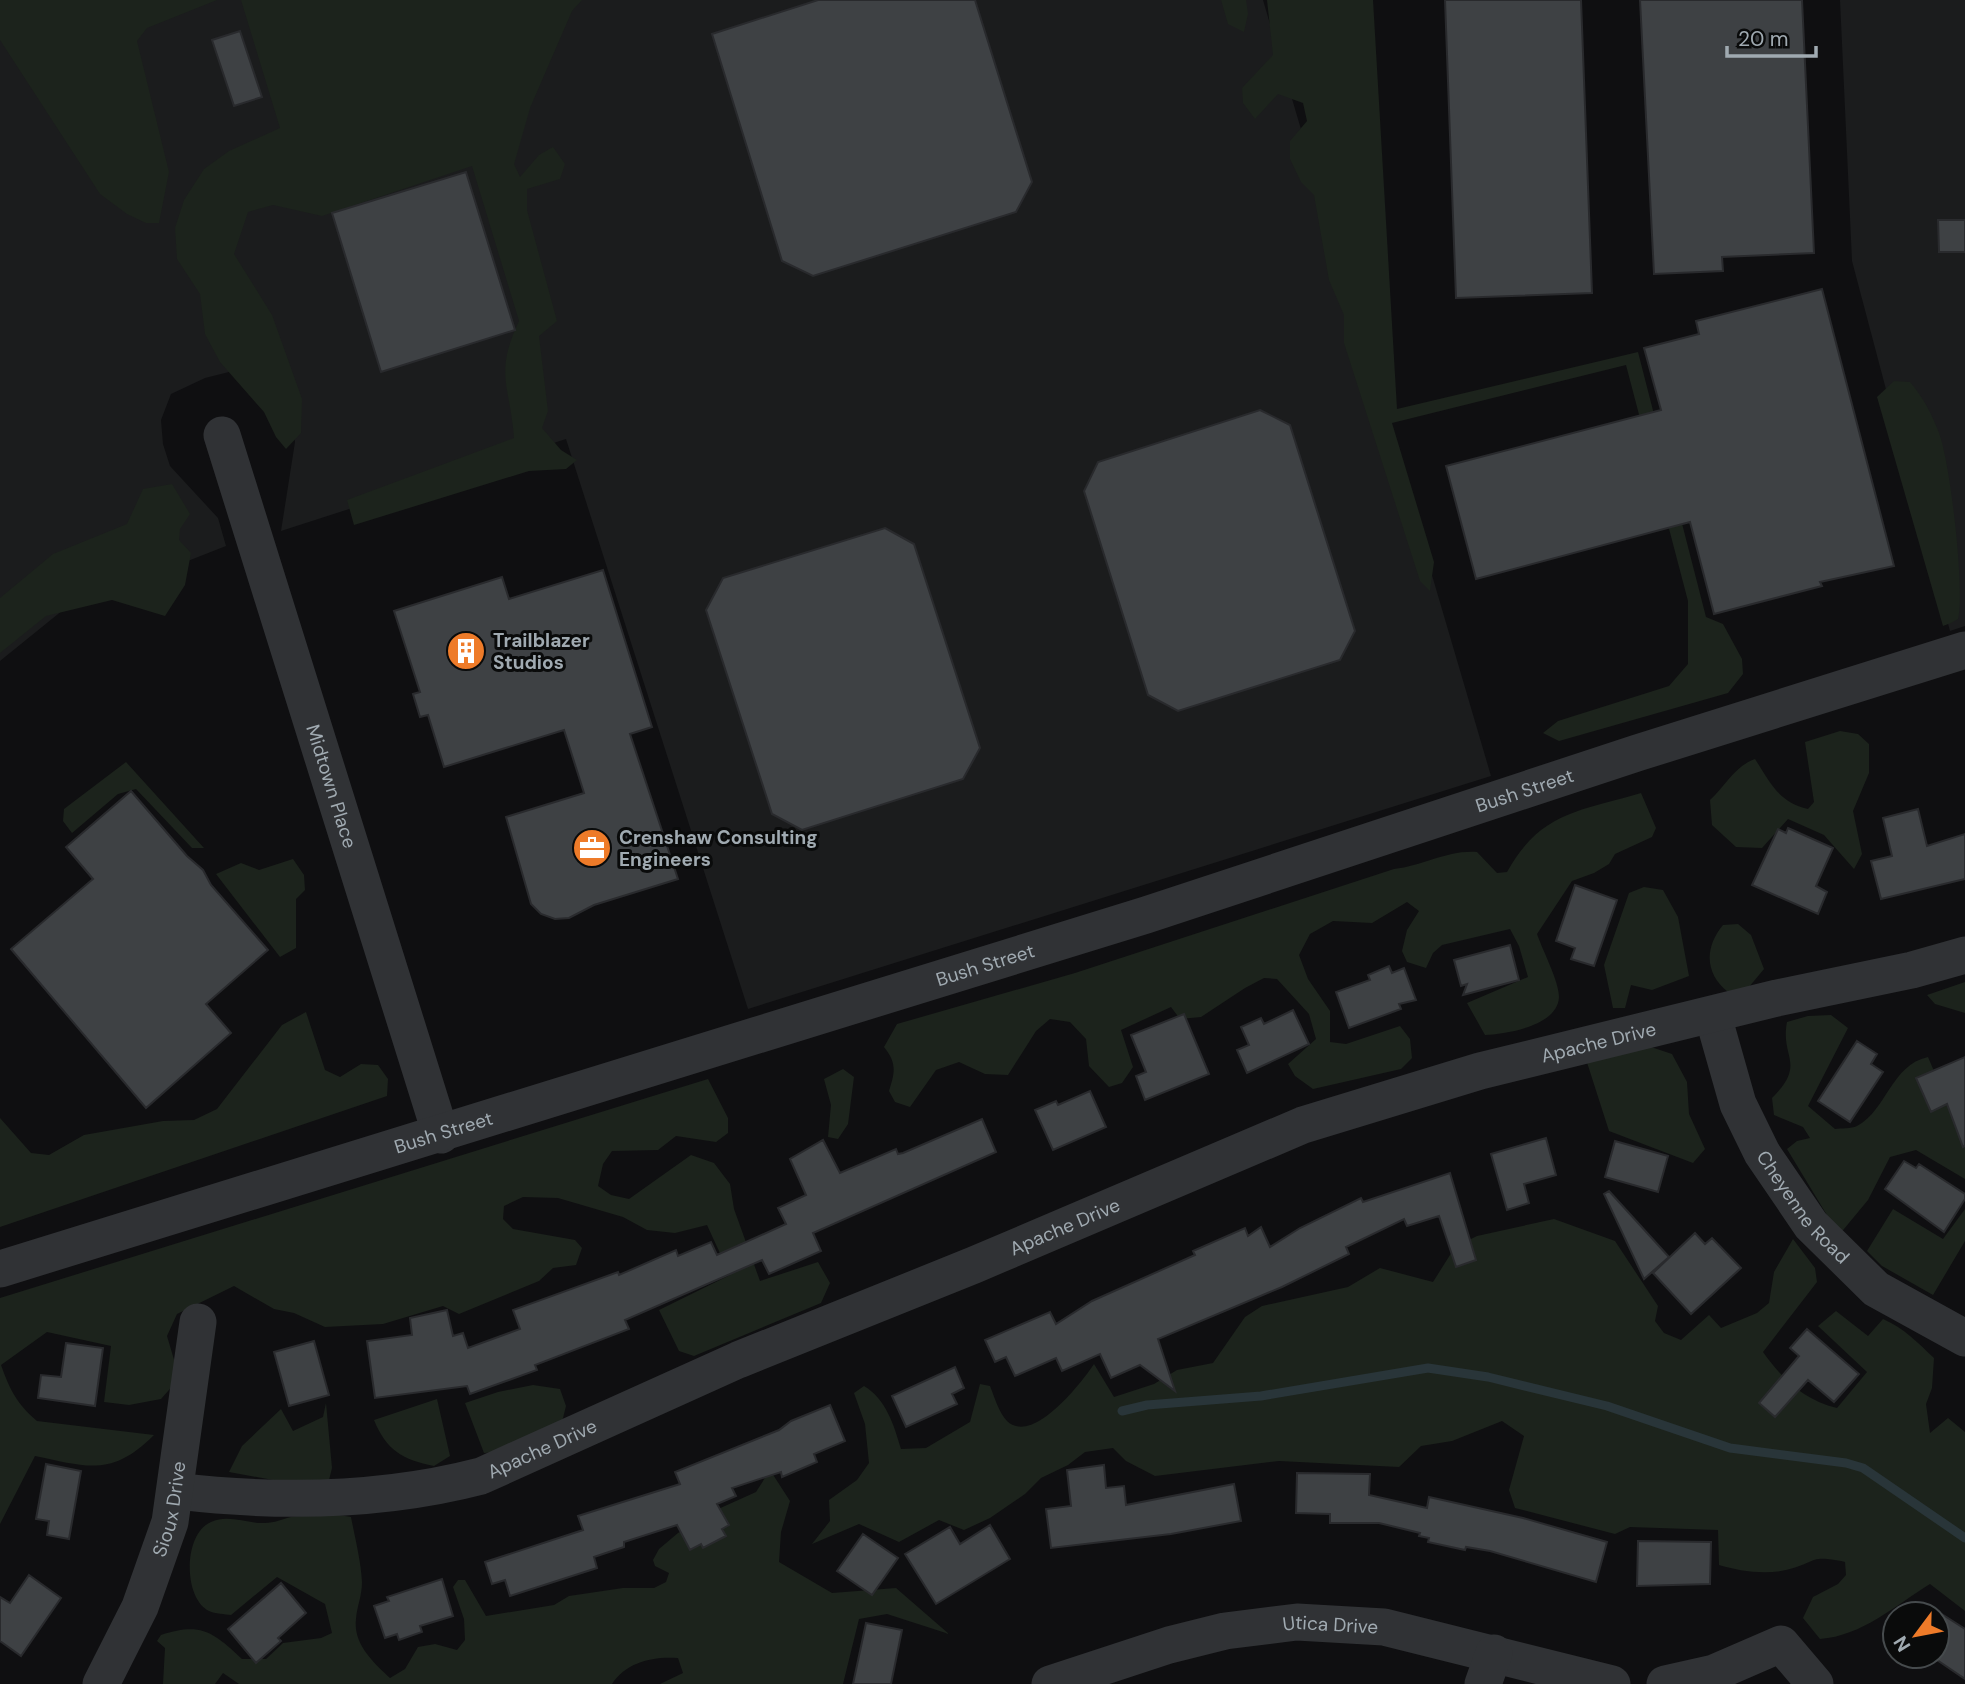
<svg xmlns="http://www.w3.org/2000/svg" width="1965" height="1684" font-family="'DM Sans',sans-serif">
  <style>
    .built { fill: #1b1c1d }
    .green { fill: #1c231c }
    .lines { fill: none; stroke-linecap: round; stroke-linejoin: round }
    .stream { stroke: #293539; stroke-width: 9 }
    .building { fill: #3e4144; stroke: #292a2d; stroke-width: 2 }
    .minor { stroke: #303235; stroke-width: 37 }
    .labels { text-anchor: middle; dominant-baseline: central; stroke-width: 6; stroke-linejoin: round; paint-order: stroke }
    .poi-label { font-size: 19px; font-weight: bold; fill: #a0aab1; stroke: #0a0b0b; text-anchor: start }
    .street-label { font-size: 19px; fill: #a0aab1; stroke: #0a0b0b }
  </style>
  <rect width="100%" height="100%" fill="#0f0f11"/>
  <path class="built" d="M0,0H1263L1491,776L748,1009L566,439L281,531L295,442L291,408L237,370L205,378L171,394L161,420L163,444L170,466L218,518L226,546L63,610L0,661Z
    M1840,0H1965V626L1950,631L1852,261Z"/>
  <path class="green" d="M0,0H217L147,28L137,41L169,172L159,223H146L127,214L100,194L0,40Z
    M241,0H582L572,11L530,108L514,164L520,177L539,155L553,147L565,164L560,179L527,189V210L557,321L539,336L548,411L542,428L561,450L577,460L566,469L529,471L354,525L347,500L514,438C510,385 494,374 519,321L472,166L322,216L273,205L248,212L234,254L272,315L302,399L301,433L286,449L276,437L264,412L220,362L205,334L200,294L177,259L175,228L184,200L204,169L229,151L280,128Z
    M1221,0H1246L1248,14L1244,32L1228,24Z
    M1267,0H1373L1397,409L1638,352L1706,617L1723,624L1742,659L1743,674L1728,693L1559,741L1543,733L1558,721L1669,686L1688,664V601L1626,365L1392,423L1434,562L1430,591L1420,581L1344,343V315L1329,280L1314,195L1301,182L1290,159V141L1307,121L1303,103L1278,94L1255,119L1243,103L1242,88L1273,55Z
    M1894,381L1910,382C1923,397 1932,414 1939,433C1951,465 1965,593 1958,619C1954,622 1948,624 1943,626L1877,397Z
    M172,484L190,514L180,529L179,540L191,553L185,585L165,616L112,600L46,616L0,653V598L53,554L127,524L143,489Z
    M1840,731L1858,734L1869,744V773L1853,811L1862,854L1854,869L1824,835L1788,819L1762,848L1736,847L1712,825L1710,800C1726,785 1735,766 1755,759C1770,782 1779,803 1808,809L1814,802L1805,742Z
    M126,762L204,848H192L136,789L118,794L72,833L63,821L64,809Z
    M1641,793L1656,828L1652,837L1615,854L1609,864L1594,873L1572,881L1537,934C1542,949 1559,981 1559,997C1558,1026 1506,1034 1485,1035L1467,1003L1528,977L1519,946L1510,929L1442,945L1433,953L1426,968L1407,962L1402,951L1407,930L1419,911L1407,902L1372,923L1333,921L1310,934L1299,955L1308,979L1330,1011V1042L1346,1044L1400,1026L1410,1039L1412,1058L1401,1069L1313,1089L1295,1076L1288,1064L1316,1039L1309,1014L1277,979L1264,978L1245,988L1201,1017L1180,1019L1171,1007L1121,1030L1133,1067L1122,1083L1109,1087L1089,1066L1086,1039L1070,1022L1050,1019L1036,1031L1008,1075L985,1074L959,1062L936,1070L910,1107L895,1102L889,1091C895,1072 897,1063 884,1047L897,1024L1075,973L1394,869C1423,866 1447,850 1477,852L1497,873L1507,872C1540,812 1580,811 1641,793Z
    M293,859L304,875L305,890L296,899V948L280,957L216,874L241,863L259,870Z
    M1644,887L1663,890L1678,917L1689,976L1652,990L1631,985L1625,1008H1613L1604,965L1629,893Z
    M1738,924L1751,935L1764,969L1749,987L1728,992C1705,974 1704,948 1723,925Z
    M1965,982V1013L1935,1004L1927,995Z
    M306,1012L325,1070L340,1077L361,1064L378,1065L388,1079L387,1096L0,1227V1118L31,1153L49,1155L84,1135L163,1121L194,1120L217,1109L282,1025Z
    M1831,1015L1848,1028L1808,1106L1835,1129C1841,1128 1851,1129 1857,1126C1887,1110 1891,1065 1928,1057L1960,1132L1965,1131V1179L1916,1150L1890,1157L1868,1200L1839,1235L1787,1149L1797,1141L1810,1138L1803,1127L1774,1115L1772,1098C1807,1063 1780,1058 1787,1022L1808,1016Z
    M1651,1047L1672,1054L1687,1082L1689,1114L1705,1149L1693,1163L1609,1131L1583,1050Z
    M843,1069L854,1077L848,1124L838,1139L828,1137L831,1105L824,1079Z
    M708,1079L728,1118V1133L716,1142L676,1136L658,1150L612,1151L603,1164L598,1186L611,1195L629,1199L691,1155L714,1163L730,1184L734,1209L760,1281L818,1262L830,1283L821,1303L694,1356L679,1351L659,1310L730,1275L707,1225L675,1233L647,1230L623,1217L558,1198L523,1197L504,1206L503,1219L513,1229L575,1240L582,1248L576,1265L553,1268L539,1281L459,1314L443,1306L383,1324L325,1327L294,1313L274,1309L234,1286L177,1314L167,1336L175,1363L176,1382L161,1399L129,1405L104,1402L111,1346L47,1332L1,1365C10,1390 17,1404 37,1421L154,1435C112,1477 88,1467 35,1456L0,1524V1298Z
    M1893,1209L1943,1239L1965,1209V1241L1933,1295L1882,1266L1867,1251Z
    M1554,1219L1615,1241L1658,1306L1655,1321L1664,1333L1681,1340L1709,1315L1721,1328L1757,1313L1769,1303L1774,1272L1793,1239L1815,1268L1817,1282L1763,1352C1783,1380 1804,1400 1837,1408L1867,1372L1818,1326L1836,1311L1868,1336L1883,1319C1904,1328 1918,1343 1934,1358L1932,1388L1926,1404L1930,1433L1948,1418L1965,1432V1611L1930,1584C1896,1605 1862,1636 1820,1639L1803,1618L1813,1597L1838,1584L1846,1575L1845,1562C1808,1554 1817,1563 1786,1570C1764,1575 1739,1571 1719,1565L1718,1530L1630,1527L1615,1534L1515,1508L1509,1490L1524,1436L1502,1421L1452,1441L1421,1446L1399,1467L1279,1461L1155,1476L1126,1461L1113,1448L1085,1452L1068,1465L1041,1478L1025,1494L990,1518L964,1530L939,1520L899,1542L859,1524L812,1544L830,1521L829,1500L857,1480L869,1463L865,1424L854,1393L864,1386C886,1399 894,1425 901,1449L926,1448L970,1422L980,1384L990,1386C994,1396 999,1413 1007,1421C1033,1446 1082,1382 1094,1364L1114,1397L1154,1384L1177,1370L1213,1363L1245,1317L1262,1306L1348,1287L1380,1268L1433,1282L1455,1247L1477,1236Z
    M533,1385L560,1389L566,1406L560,1430L495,1452L484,1453L465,1403L498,1392Z
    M437,1399L450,1456L434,1466C403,1460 386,1450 374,1420Z
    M326,1403L332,1468L329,1480H273L229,1472L242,1446L281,1409L293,1431L323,1417Z
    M770,1470L790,1501L781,1532L779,1562L832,1593L896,1588L949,1634L887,1614L859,1619L843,1684H660L683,1673L678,1658C653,1656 626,1662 612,1684H239L223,1673L215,1684H163L165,1648L157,1641L161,1635C201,1622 213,1632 242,1659H266L283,1643L321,1638L332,1633L325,1604L277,1577L231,1615C225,1614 215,1614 209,1611C183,1598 183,1534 211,1522C229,1514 247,1524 265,1523C274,1523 283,1519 291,1517C310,1515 333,1513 351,1517C355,1538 361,1561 362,1582C362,1596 357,1606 356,1619C353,1644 373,1662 390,1678L405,1669L418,1647L435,1644L457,1650L465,1640L464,1619L453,1587L458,1580H465L486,1616L554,1605L569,1596L623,1588H654L666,1582L669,1573L655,1566L653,1560L659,1549L678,1533L716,1510L756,1492Z"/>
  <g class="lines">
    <path class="stream" d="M1122,1411L1147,1405L1261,1396L1428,1368L1488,1377L1607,1406L1730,1448L1846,1463L1863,1468L1965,1538"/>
  </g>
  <path class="building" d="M818,0H975L1032,182L1016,212L813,276L782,261L712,34Z
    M1445,0H1581L1592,293L1456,298Z
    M1640,0H1802L1814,253L1722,257L1723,271L1654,274Z
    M240,31L262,97L234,106L212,40Z
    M466,172L515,330L381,372L332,213Z
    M1938,220H1965V252H1939Z
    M1822,289L1894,566L1820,582L1822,586L1714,614L1690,522L1476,579L1446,466L1661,410L1644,348L1699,334L1696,321Z
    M1260,410L1290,425L1355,631L1340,660L1178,711L1148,695L1084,491L1098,462Z
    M885,528L914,544L980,748L963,779L802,830L772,814L706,610L723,578Z
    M603,570L652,727L630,734L678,879L594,905L569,918L555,919L541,914L531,904L506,817L584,793L564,730L444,767L428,715L420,717L413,694L420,692L394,611L502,577L509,599Z
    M131,791L187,856L203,870L211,885L268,950L206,1004L231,1033L146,1108L11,949L93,879L66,847Z
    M1918,809L1927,846L1965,834V879L1881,899L1871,861L1892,856L1883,818Z
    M1788,828L1833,848L1816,886L1827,892L1818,914L1752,885L1778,829L1786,833Z
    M1575,885L1617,900L1594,966L1571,959L1575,948L1556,941Z
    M1510,945L1519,980L1463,995L1467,984L1461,986L1454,960Z
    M1389,966L1392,973L1404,968L1416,1000L1399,1004L1401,1009L1349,1028L1336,992L1370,980L1368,975Z
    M1293,1010L1309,1044L1247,1073L1237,1050L1249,1045L1241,1027L1261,1018L1264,1024Z
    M1184,1014L1209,1074L1145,1100L1136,1076L1146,1072L1131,1035Z
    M1857,1041L1877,1054L1871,1064L1883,1072L1850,1122L1818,1101Z
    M1965,1057V1146L1963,1147L1947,1104L1931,1112L1916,1078Z
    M1090,1091L1106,1127L1053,1150L1035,1110L1056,1101L1058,1105Z
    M982,1119L996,1152L813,1233L821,1251L769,1274L762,1260L625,1320L629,1329L535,1365L537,1370L470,1394L467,1386L375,1398L367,1341L412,1335L410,1318L447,1310L453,1336L463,1333L468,1348L520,1329L513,1310L618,1272L619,1275L676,1250L678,1256L711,1242L717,1255L786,1224L778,1208L806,1195L790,1159L823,1140L840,1173L896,1149L898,1154L903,1153Z
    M1546,1138L1556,1175L1524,1184L1529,1203L1507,1210L1491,1154Z
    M1615,1141L1668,1156L1658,1192L1605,1177Z
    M1904,1161L1916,1168L1919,1164L1965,1194V1199L1944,1232L1885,1189Z
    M1450,1173L1476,1260L1456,1267L1439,1216L1407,1226L1404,1219L1346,1247L1349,1254L1282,1287L1158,1339L1175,1391L1140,1365L1111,1378L1100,1354L1062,1371L1056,1358L1015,1376L1006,1357L995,1362L985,1340L1050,1312L1056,1324L1092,1301L1195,1255L1193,1251L1245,1228L1248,1236L1261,1227L1270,1247L1300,1228L1361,1198L1363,1202Z
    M1609,1191L1669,1257L1644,1279L1604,1194Z
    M1695,1233L1705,1244L1712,1238L1741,1268L1691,1314L1653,1273Z
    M1807,1329L1859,1374L1834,1402L1808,1380L1775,1417L1759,1403L1799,1356L1790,1348Z
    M314,1341L329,1395L289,1406L274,1352Z
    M66,1343L103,1348L95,1406L38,1398L41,1375L61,1377Z
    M955,1367L964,1388L952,1394L957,1404L906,1427L892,1396Z
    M830,1405L845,1441L814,1454L817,1462L782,1477L781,1472L732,1488L736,1496L717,1504L729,1525L722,1529L726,1536L703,1548L701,1544L690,1550L677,1525L624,1542V1547L594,1557L597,1568L510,1596L505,1580L492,1584L485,1562L583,1530L578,1516L680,1484L675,1472L779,1430L791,1421Z
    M46,1464L81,1471L69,1539L47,1535L49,1521L36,1519Z
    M1104,1465L1106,1488L1124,1486L1126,1505L1234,1484L1241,1521L1171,1534L1051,1548L1046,1509L1071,1506L1067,1470Z
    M1297,1473L1370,1474L1369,1495L1427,1508L1429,1497L1523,1518L1607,1542L1596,1582L1490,1551L1466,1547L1465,1550L1428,1542L1429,1538L1419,1536L1420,1533L1379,1523H1330V1514L1296,1513Z
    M990,1525L1010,1559L936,1604L905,1554L950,1527L960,1544Z
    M863,1534L898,1558L872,1595L837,1571Z
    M1638,1541L1711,1542L1710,1584L1637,1586Z
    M29,1575L61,1598L21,1656L0,1641V1597L10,1603Z
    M442,1579L453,1616L420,1626L422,1632L399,1640L397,1634L385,1638L374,1606L389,1601L387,1597Z
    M281,1583L306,1613L278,1638L281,1641L256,1663L228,1629Z
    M1937,1611L1965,1629V1679L1937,1660Z
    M866,1623L902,1630L891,1684H853Z"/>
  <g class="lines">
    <g class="minor">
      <path id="s1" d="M222,435L441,1135"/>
      <path id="s2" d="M1713,1016L1738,1104L1762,1153L1811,1225L1876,1289L1965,1338"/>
      <path id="s3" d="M0,1269L1146,915L1637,753L1965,650"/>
      <path id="s4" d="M176,1491C277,1503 381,1502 481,1476L738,1360L974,1265L1303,1125L1480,1071L1777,998L1912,970L1965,955"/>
      <path id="s5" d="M101,1684L140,1607L170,1522L198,1322"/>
      <path id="s6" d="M1050,1684L1169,1645L1225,1631L1297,1622L1384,1627L1612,1684"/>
      <path d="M1483,1684L1494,1653"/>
      <path d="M1665,1684L1714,1673L1781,1644L1815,1684"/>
    </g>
  </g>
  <defs>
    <symbol id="building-disc" viewBox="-11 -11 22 22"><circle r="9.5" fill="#ee7b29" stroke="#0a0b0b"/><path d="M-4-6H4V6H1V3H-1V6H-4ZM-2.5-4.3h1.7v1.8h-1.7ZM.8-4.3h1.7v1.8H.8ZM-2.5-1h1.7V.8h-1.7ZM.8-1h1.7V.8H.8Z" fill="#fff"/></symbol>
    <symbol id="office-disc" viewBox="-11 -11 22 22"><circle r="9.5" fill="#ee7b29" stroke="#0a0b0b"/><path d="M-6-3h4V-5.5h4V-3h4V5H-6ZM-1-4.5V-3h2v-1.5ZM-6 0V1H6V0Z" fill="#fff"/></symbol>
  </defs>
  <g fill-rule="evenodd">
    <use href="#building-disc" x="444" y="629" width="44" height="44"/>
    <use href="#office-disc" x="570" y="826" width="44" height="44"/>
  </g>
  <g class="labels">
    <g class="poi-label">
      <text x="493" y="640">Trailblazer<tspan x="493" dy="22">Studios</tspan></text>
      <text x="619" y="837">Crenshaw Consulting<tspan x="619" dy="22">Engineers</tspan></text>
    </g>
    <g class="street-label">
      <text stroke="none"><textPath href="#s1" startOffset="368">Midtown Place</textPath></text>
      <text stroke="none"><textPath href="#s3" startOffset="1598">Bush Street</textPath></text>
      <text stroke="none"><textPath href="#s3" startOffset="1031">Bush Street</textPath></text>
      <text stroke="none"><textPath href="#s4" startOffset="1508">Apache Drive</textPath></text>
      <text stroke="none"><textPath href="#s3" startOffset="464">Bush Street</textPath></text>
      <text stroke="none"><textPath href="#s2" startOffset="214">Cheyenne Road</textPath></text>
      <text stroke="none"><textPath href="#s4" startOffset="942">Apache Drive</textPath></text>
      <text stroke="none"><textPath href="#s4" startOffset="374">Apache Drive</textPath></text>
      <text stroke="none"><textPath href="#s5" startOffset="189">Sioux Drive</textPath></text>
      <text stroke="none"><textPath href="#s6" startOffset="289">Utica Drive</textPath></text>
    </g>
  </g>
  <g transform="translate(1916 1635) rotate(238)"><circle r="33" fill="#0a0b0b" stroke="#464b4d" stroke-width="2"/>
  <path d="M0-5L12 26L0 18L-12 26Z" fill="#ee7b29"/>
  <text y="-10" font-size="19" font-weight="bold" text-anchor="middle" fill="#a0aab1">N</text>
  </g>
  <path d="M1727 46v10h89v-10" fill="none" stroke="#a0aab1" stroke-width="3.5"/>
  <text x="1738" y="46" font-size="21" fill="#a0aab1" stroke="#0a0b0b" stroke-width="5" paint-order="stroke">20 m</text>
</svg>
